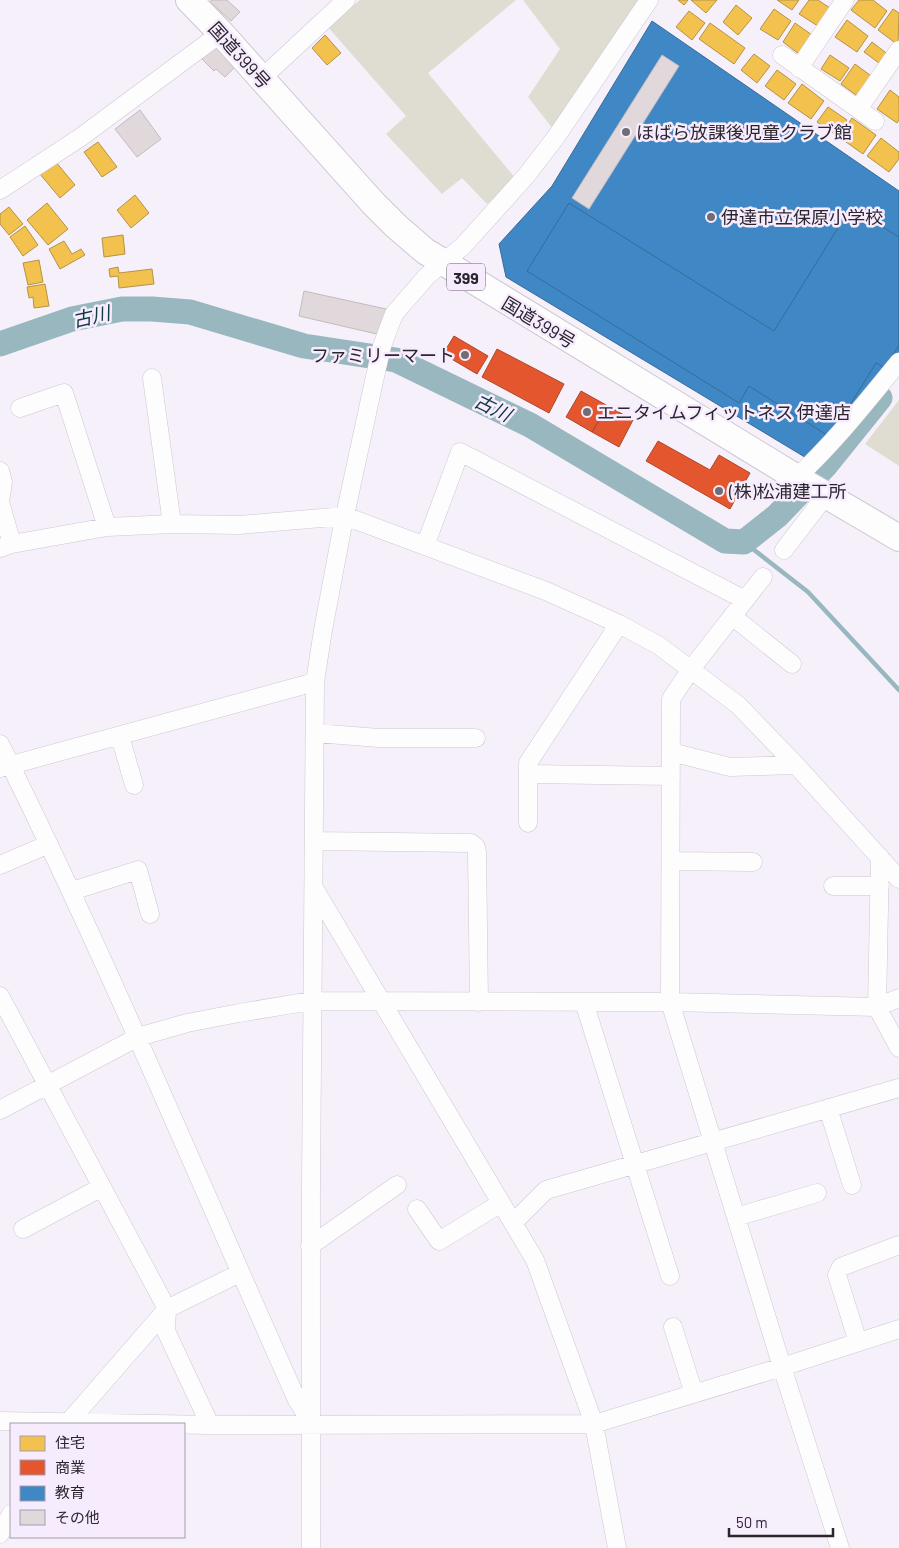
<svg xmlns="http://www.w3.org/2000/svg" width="899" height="1548" font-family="Barlow,'Noto Sans JP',sans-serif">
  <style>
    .green { fill: #dfddd2 }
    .homes { fill: #f2c14e; stroke: #b69244 }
    .shops { fill: #e4572e; stroke: #ac482e }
    .schools { fill: #3f88c5; stroke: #396b98 }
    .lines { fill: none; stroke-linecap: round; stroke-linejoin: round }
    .stream { stroke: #98b7bf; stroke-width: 4.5 }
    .river { stroke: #98b7bf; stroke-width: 25 }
    .building { fill: #e0d8db; stroke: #c3bbbe }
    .minor-casing { stroke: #ccc7d0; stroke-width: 19 }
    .highway-casing { stroke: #ccc7d0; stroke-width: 28 }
    .minor { stroke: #fefdfe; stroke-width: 18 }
    .highway { stroke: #fefdfe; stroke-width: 26 }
    .poi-dot { fill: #726d75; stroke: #f7ecfe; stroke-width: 2 }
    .labels { text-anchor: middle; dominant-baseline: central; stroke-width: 5; stroke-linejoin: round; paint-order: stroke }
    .shield { fill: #f7ecfe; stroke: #68616c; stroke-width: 1 }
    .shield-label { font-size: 16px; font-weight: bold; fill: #2b262e }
    .street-label { font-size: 18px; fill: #2b262e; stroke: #f7ecfe }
    .poi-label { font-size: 18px; fill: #2b262e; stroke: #f7ecfe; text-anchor: start }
    .water-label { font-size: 19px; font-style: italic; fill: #0e3a42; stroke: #f7ecfe }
  </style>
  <rect width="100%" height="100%" fill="#f6f0fa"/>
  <path class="green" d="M360,0H516L428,73L516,179L487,204L462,178L442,194L386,134L406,116L327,26Z
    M523,0H642L553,129L528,97L560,49Z
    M899,400V466L865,444Z"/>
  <path class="homes" d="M678,0H688L684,5Z
    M691,0H717L706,13Z
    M777,0H799L792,10Z
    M809,0H818L833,10L821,28L799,14Z
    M859,0H873L887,11L875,28L851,10Z
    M736,5L752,18L738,35L723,22Z
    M774,9L791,21L778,40L760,29Z
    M893,9L899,13L898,45L878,30Z
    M689,11L705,23L692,40L676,27Z
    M847,20L868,36L857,52L835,37Z
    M710,23L745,48L734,64L699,39Z
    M795,23L812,35L799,54L783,42Z
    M325,35L341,53L327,65L312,48Z
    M872,42L890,56L883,66L864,52Z
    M754,54L770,66L757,83L741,70Z
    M830,55L849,68L840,81L821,69Z
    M855,64L874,78L860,98L841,84Z
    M777,70L796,84L784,100L765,86Z
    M802,84L824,101L811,119L788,103Z
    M890,90L899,97V120L897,123L877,109Z
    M828,107L847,120L836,135L817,122Z
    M852,118L876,135L863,154L839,137Z
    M881,138L899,152V159L889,172L867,156Z
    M98,142L117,167L102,177L84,152Z
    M55,161L75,185L60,198L40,174Z
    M135,195L149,213L131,228L117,210Z
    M47,203L68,229L48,245L27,220Z
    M9,207L23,224L9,235L0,224V214Z
    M25,226L38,245L23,256L10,237Z
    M123,235L125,254L104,257L102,238Z
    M64,241L72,254L81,249L85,255L60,269L49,249Z
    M39,260L43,282L28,285L23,263Z
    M118,267L119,273L152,269L154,284L119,288L118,276L110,277L109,269Z
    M45,284L49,306L34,308L33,297L29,298L27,287Z"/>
  <path class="shops" d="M454,336L488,356L477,374L443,354Z
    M497,349L564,384L549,413L482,377Z
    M581,391L608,406L592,432L566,417Z
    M608,406L633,420L619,447L592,432Z
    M658,441L710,470L719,455L750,473L730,509L646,461Z"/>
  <path class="schools" d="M652,21L899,191V359L813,462L506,277L499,244L552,186Z
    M569,203L774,331L851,207L899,237V345L885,368L876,363L830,437L749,386L739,403L527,271Z"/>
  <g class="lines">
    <path class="stream" d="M744,542L808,592L899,690"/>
    <path class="river" d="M0,344L72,319L122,309H152L190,312L304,346L396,360L530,425L725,541L744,542L777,516L826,465L880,398"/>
  </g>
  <path class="building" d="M212,0H227L240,12L231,21L210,2Z
    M220,40L241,61L225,77L216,69L214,71L202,59Z
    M662,55L679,66L589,209L572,198Z
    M140,110L161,139L137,157L115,129Z
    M304,291L386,309L381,335L299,316Z"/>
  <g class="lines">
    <defs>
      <path id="minor" d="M782,55L875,121
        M799,68L845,0
        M262,78L346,0
        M858,109L899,50
        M0,190L81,137L221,33
        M152,378L172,524
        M20,408L64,393L107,527
        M0,471L3,482L0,502
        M796,478C835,442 866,402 899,362
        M0,502L12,544L0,548
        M12,544L107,527L172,524L239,525L345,516L546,591L619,624L658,645L738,705L796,765L899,879
        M425,546L460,452L745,600
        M784,550L826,495
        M763,577L691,669L671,699L670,1002L782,1367L840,1548
        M732,616L792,664
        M315,733L379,738H476
        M120,736L134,785
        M0,744C107,959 199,1181 297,1400L312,1424
        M671,752L730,767L796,765
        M0,768L315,682
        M528,774L671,776
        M528,823V763L619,624
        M314,841L471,843L476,847L477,852L479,1002
        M880,857L877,1007L899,1048
        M671,861L753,862
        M0,865L49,844
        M833,886H880
        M314,888L535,1260L594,1424L617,1548
        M72,891L138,870L150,914
        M0,996L167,1309L166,1331L210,1425
        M584,1002L670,1276
        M828,1108L852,1185
        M0,1110L138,1037L187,1023L239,1013L311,1001L670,1002L877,1007L899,998
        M417,1209L439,1241L501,1203
        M736,1217L817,1193
        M513,1223L546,1190L899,1088
        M23,1229L102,1187
        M310,1246L397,1185
        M673,1327L694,1394
        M858,1342L837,1275L841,1267L899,1245
        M0,1421L210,1425L594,1424L782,1367L899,1329
        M67,1424L167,1309L240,1273
        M0,1534L11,1514
        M311,1548C312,1427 310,1307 311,1187C311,1018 314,850 315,682L323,630L342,529L374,381L382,346L394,314L427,276L463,246L526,176L556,137L649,0"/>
      <path id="highway" d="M189,0L221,33L373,203L396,226L425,251L802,481L899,538"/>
    </defs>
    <use href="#minor" class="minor-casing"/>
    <use href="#highway" class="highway-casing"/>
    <use href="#minor" class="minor"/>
    <use href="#highway" class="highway"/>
  </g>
  <g class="poi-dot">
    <circle cx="626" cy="132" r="5"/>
    <circle cx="711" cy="217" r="5"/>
    <circle cx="465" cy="355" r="5"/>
    <circle cx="587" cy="412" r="5"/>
    <circle cx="719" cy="491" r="5"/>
  </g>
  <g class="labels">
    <rect class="shield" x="447" y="263.5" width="38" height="27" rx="4"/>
    <g class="shield-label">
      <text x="466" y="277">399</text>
    </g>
    <g class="street-label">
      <text transform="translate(240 55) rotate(48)">国道399号</text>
      <text transform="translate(539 322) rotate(31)">国道399号</text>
    </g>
    <g class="poi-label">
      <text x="636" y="132">ほばら放課後児童クラブ館</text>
      <text x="721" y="217">伊達市立保原小学校</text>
      <text x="455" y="355" text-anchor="end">ファミリーマート</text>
      <text x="597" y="412">エニタイムフィットネス 伊達店</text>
      <text x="729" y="491">(株)松浦建工所</text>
    </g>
    <g class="water-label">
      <text transform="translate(91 316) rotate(-13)">古川</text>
      <text transform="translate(493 407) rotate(26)">古川</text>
    </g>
  </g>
  <rect x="10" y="1423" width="175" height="115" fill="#f7ecfe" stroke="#a59dab"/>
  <rect x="20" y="1436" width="25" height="15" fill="#f2c14e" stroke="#a59dab"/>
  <text x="55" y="1448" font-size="15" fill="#2b262e">住宅</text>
  <rect x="20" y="1460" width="25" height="15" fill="#e4572e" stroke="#a59dab"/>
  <text x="55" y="1473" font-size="15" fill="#2b262e">商業</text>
  <rect x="20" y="1486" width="25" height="15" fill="#3f88c5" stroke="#a59dab"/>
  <text x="55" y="1498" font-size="15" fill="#2b262e">教育</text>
  <rect x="20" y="1510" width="25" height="15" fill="#e0d8db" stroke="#a59dab"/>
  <text x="55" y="1523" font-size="15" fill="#2b262e">その他</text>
  <path d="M729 1528v8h104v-8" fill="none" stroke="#2b262e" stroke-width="2.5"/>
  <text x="736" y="1528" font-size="15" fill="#2b262e" stroke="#f7ecfe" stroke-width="4" paint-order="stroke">50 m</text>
</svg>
